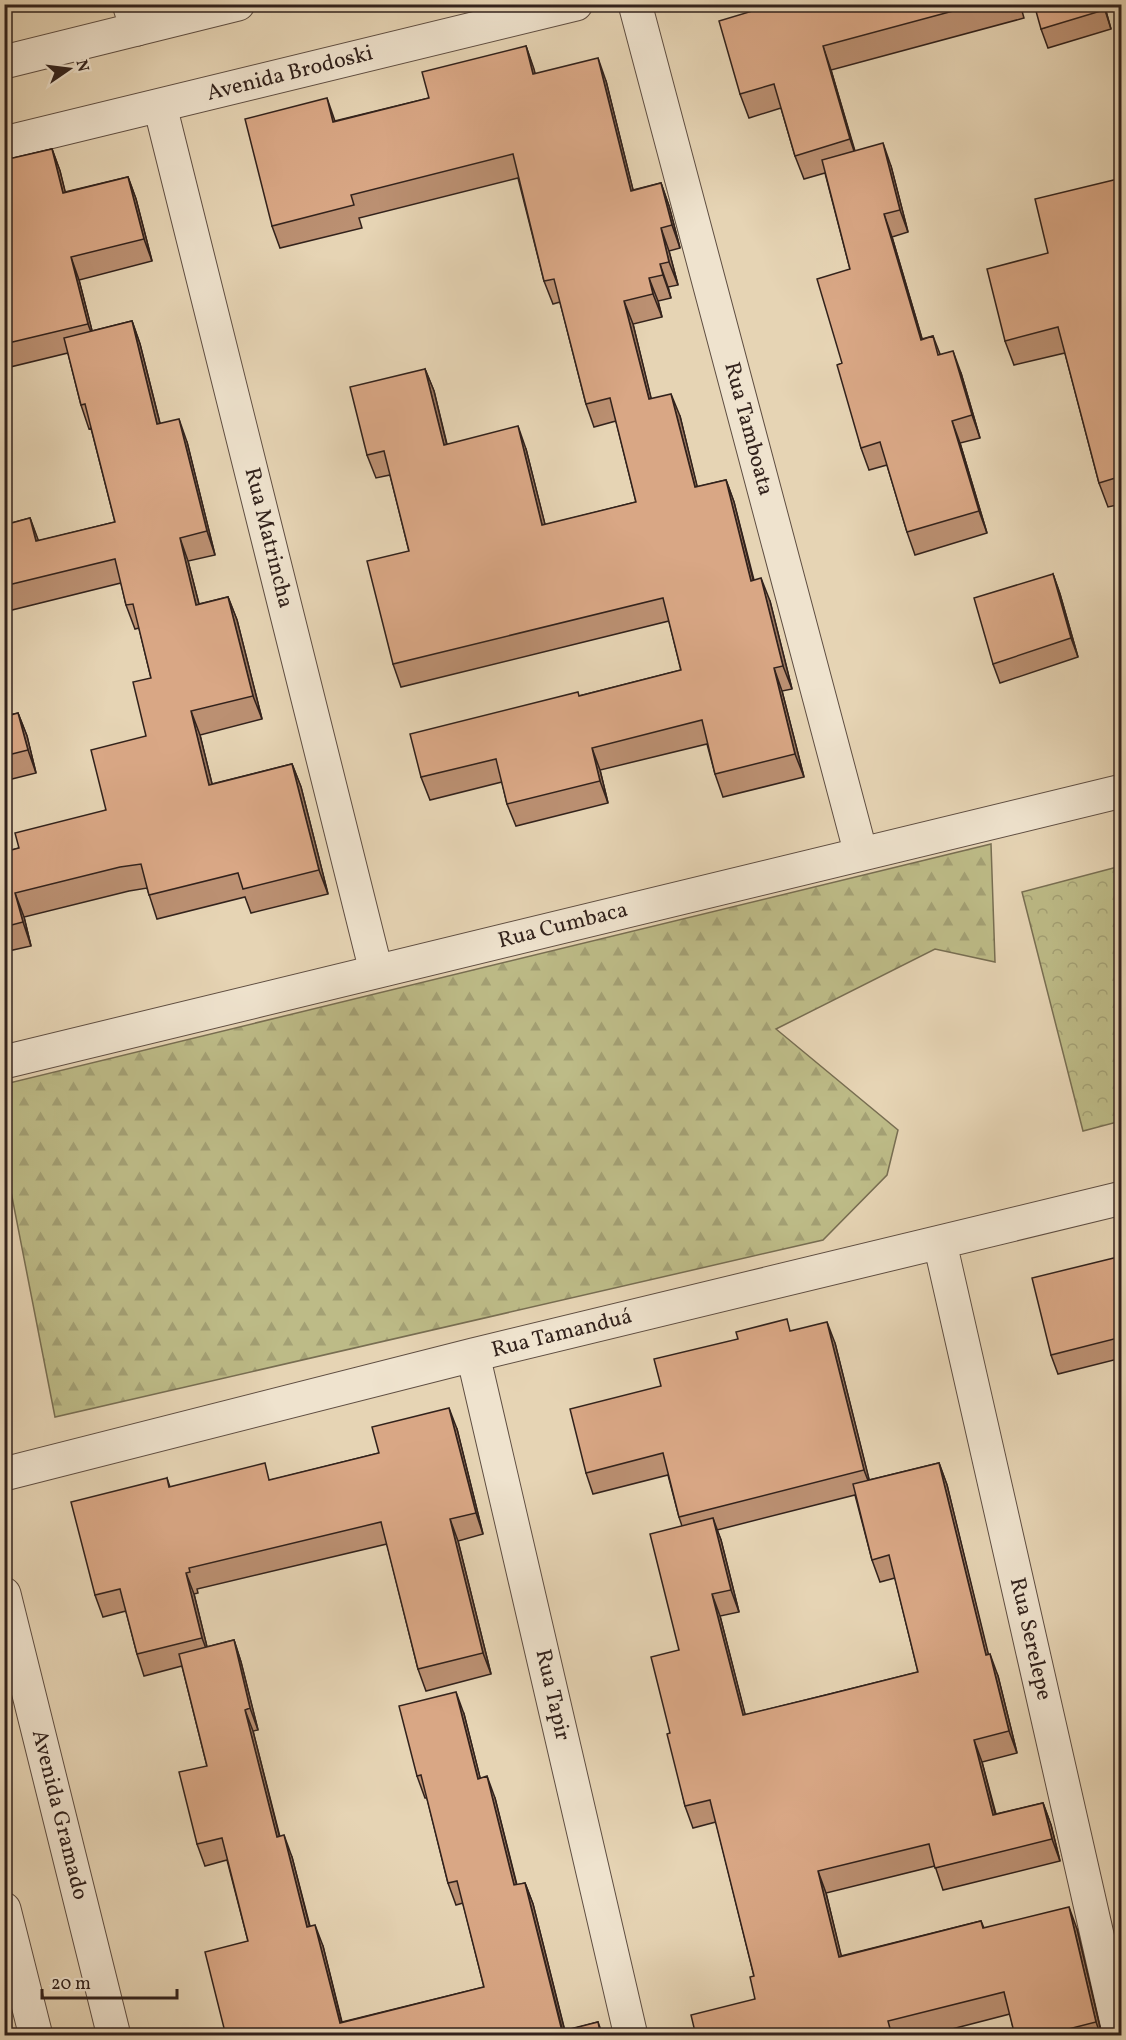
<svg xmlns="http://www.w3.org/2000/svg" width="1126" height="2040" font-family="Vollkorn,serif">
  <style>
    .forest { fill: url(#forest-firs); stroke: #786e52; stroke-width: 1.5 }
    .park { fill: url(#park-crowns); stroke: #786e52; stroke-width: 1.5 }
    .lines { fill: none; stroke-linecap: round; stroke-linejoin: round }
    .minor-casing { stroke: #5f4e42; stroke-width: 35 }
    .tertiary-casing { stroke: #5f4e42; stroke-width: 35 }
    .minor { stroke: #efe3ce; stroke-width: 33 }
    .tertiary { stroke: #efe3ce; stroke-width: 33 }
    .wall { fill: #bb9072; stroke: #32221c; stroke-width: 1.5; fill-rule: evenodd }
    .shaded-wall { fill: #98755d; stroke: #32221c; stroke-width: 1.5 }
    .building { fill: #d9a785; stroke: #32221c; stroke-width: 1.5 }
    .labels { text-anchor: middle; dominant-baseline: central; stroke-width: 6; stroke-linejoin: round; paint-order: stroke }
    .street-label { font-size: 22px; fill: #32221c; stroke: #efe3ce }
  </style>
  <defs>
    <pattern id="forest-firs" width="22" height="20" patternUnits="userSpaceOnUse" patternTransform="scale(1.5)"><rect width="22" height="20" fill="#bdbb87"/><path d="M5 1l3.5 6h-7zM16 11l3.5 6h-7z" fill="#a3a074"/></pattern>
    <pattern id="park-crowns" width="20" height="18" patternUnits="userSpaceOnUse" patternTransform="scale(1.5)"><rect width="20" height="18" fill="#bdbb87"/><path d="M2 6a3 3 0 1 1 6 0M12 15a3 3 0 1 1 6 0" fill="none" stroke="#a3a074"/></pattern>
  </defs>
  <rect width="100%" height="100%" fill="#e6d4b4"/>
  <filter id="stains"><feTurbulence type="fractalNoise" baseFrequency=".00333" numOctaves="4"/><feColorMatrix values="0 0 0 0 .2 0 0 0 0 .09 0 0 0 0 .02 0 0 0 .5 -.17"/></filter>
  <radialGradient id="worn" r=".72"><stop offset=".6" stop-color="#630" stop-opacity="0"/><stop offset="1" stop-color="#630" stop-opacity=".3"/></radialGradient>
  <path class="forest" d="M991,844L995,962L935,949L776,1029L898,1130L887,1175L823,1240L55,1417L5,1161V1084Z"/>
  <path class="park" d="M1121,866V1121L1083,1131L1022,892Z"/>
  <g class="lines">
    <defs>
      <path id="minor" d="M129,4L137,29
        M635,4L861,854
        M160,106L376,971
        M4,1062L1122,791
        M940,1243L1120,2036
        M473,1355L631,2036
        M4,1474L473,1355L1122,1198"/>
      <path id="tertiary" d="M4,62L238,4
        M4,143L576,4
        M4,1594L114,2036
        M4,1909L36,2036"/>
    </defs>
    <use href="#minor" class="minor-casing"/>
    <use href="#tertiary" class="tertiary-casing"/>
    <use href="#minor" class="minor"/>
    <use href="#tertiary" class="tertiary"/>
  </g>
  <path class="wall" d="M776,4H1020L1024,18L831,70L855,151L891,166L908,232L892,237L922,339L933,336L940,354L961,373L980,438L960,443L987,533L915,555L907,532L887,465L869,470L861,448L842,363L850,269L825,173L804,179L795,156L781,108L749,118L740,94Z
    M1104,4L1111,29L1048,48L1041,29Z
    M526,46L535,74L606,81L633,190L661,183L669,206L680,248L669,251L678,285L668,287L671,298L658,301L662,317L633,324L651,399L680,416L697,487L726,480L734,502L754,580L770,601L792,689L782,691L804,777L723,797L715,774L707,744L600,770L608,803L516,826L507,804L502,782L430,800L421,777L579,696L681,670L669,621L401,687L393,664L409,551L390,475L376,478L367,455L425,369L434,391L447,444L526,449L545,525L636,502L616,421L594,427L586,404L560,302L553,304L544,281L518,178L359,218L362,228L280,248L272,226L335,121L429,98Z
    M52,149L60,171L65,192L128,177L136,199L152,261L79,280L92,331L132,321L140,344L160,423L187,442L215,555L188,561L199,604L228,597L237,620L262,719L200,735L212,784L292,764L301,787L328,894L251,913L245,897L157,919L147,888L129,891L24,917L31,946L4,952V852L19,848L106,810L146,736L151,678L139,628L135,629L126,605L121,583L4,612V525L30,518L38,541L115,522L91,428L89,429L81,405L68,353L6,368L4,363V160Z
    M1122,178V504L1108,507L1099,483L1065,353L1014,365L1005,341L1048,253Z
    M1053,574L1060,594L1078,657L1000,683L993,664Z
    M4,634L8,650L4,651Z
    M4,696L9,715L18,713L27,736L36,773L4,781Z
    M1122,1256V1358L1058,1374L1051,1355Z
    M791,1331L835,1343L869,1480L939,1463L947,1485L988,1655L998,1676L1017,1753L982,1762L996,1814L1043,1803L1051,1825L1060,1861L943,1890L935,1866L826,1893L841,1956L981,1921L984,1928L1077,1929L1102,2036H1015L1010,2014L925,2036H696L755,1999L754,1976L716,1822L693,1828L685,1806L670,1733L679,1650L682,1526L679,1517L668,1475L593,1494L586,1473L661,1386ZM855,1495L872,1560L880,1582L895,1578L918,1672L745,1715L720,1616L739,1612L721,1540L717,1530Z
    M457,1429L483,1534L458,1541L491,1674L426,1691L418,1669L387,1544L197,1589L198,1593L194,1594L207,1647L234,1640L241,1662L258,1730L253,1731L280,1837L292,1857L310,1926L323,1946L342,2022L484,1987L463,1903L456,1905L448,1883L427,1798H425L417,1776L464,1714L480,1778L495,1798L517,1885L525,1883L533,1904L565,2031L598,2022L603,2036H226L248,1941L227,1860L205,1866L197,1844L207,1766L182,1666L144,1676L137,1654L126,1611L103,1617L95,1595L167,1478L170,1487L271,1480L379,1453Z"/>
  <path class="shaded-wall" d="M1103,4H1104L1111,29Z
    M526,46L534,69L541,97L533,74Z
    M823,46L831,70L858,163L850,139Z
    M598,58L606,81L639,214L631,191Z
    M327,98L335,121L333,122Z
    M883,143L891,166L908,232L900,210Z
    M52,149L60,171L71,215L63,193Z
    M128,177L136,199L152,261L144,239Z
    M661,183L669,206L680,248L672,225Z
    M884,214L892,237L929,362L921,340Z
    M661,228L669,251L678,285L669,262Z
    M71,257L79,280L96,346L88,324Z
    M660,264L668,287L671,298L663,275Z
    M649,278L658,301L662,317L653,294Z
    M624,301L633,324L657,422L649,399Z
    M132,321L140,344L166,448L157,424Z
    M953,351L961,373L980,438L972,415Z
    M425,369L434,391L452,467L444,445Z
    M671,394L680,416L703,510L695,487Z
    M179,419L187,442L215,555L207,531Z
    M952,421L960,443L987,533L979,511Z
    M518,426L526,449L551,548L542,525Z
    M726,480L734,502L759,604L751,581Z
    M30,518L39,542L36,541Z
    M180,538L188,561L205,628L196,605Z
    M1053,574L1060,594L1078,657L1071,638Z
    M761,578L770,601L792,689L783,666Z
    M228,597L237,620L262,719L253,696Z
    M774,668L782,691L804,777L795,754Z
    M4,696L15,739L7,716L4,707Z
    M191,711L200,735L218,808L209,785Z
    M18,713L27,736L36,773L28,750Z
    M592,748L600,770L608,803L600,781Z
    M292,764L301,787L328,894L319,870Z
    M15,893L24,917L31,946L23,922Z
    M827,1322L835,1343L872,1491L864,1470Z
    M449,1408L457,1429L483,1534L476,1513Z
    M939,1463L947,1485L994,1677L986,1655Z
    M713,1518L721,1540L739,1612L731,1590Z
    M450,1519L458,1541L491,1674L483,1653Z
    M186,1573L194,1594L210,1659L202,1638Z
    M712,1594L720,1616L751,1737L743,1715Z
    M234,1640L241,1662L258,1730L250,1708Z
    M990,1654L998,1676L1017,1753L1009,1731Z
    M456,1692L464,1714L486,1801L478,1779Z
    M245,1710L253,1731L285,1859L277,1837Z
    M974,1740L982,1762L1001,1837L993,1815Z
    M487,1776L495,1798L522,1907L514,1885Z
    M1043,1803L1051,1825L1060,1861L1052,1839Z
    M284,1835L292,1857L315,1948L307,1927Z
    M818,1871L826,1893L847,1979L839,1957Z
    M525,1883L533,1904L566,2036H564Z
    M1069,1907L1077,1929L1102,2036H1101L1096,2022Z
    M315,1925L323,1946L345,2036L340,2023Z"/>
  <path class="building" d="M776,4H979L823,46L850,139L795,156L774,84L740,94L719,21Z
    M1034,4H1103L1104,10L1041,29Z
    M526,46L533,74L598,58L631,191L661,183L672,225L661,228L669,262L660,264L663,275L649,278L653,294L624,301L649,399L671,394L695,487L726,480L751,581L761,578L783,666L774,668L795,754L715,774L702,720L592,748L600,781L507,804L496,759L421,777L410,734L578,692L579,696L681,670L663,598L393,664L367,561L409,551L384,451L367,455L350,387L425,369L444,445L518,426L542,525L636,502L610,398L586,404L554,279L544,281L513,154L351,195L354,205L272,226L245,119L327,98L333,122L429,98L422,72Z
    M883,143L900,210L884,214L921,340L933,336L938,355L953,351L972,415L952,421L979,511L907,532L880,442L861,448L837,365L842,363L817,279L850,269L822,160Z
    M52,149L63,193L128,177L144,239L71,257L88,324L4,344V160Z
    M1122,178V476L1099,483L1058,327L1005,341L987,269L1048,253L1035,199Z
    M132,321L157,424L179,419L207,531L180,538L196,605L228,597L253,696L191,711L209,785L292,764L319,870L243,889L238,873L149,895L141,864L120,867L15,893L23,922L4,927V852L19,848L15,833L106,810L91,750L146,736L133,682L151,678L133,604L126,605L115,559L4,586V525L30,518L36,541L115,522L85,404L81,405L64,338Z
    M1053,574L1071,638L993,664L974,598Z
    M4,707L7,716L18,713L28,750L4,756Z
    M1122,1256V1337L1051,1355L1032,1278Z
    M787,1319L790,1331L827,1322L864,1470L679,1517L663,1453L586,1473L570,1409L661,1386L654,1359L738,1339L736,1332Z
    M449,1408L476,1513L450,1519L483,1653L418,1669L381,1522L189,1568L190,1572L186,1573L202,1638L137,1654L120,1589L95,1595L71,1502L167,1478L169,1487L265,1463L269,1480L379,1453L372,1427Z
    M939,1463L986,1655L990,1654L1009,1731L974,1740L993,1815L1043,1803L1052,1839L935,1868L929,1844L818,1871L839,1957L981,1921L983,1928L1069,1907L1096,2022L1041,2036H1015L1004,1992L888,2021L892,2036H696L691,2015L755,1999L750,1977L754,1976L710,1800L685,1806L667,1734L670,1733L651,1657L679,1650L650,1534L713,1518L731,1590L712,1594L743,1715L826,1695L918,1672L889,1555L872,1560L853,1484Z
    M1122,1576V1592L1118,1577Z
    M234,1640L250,1708L245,1710L277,1837L284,1835L307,1927L315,1925L340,2023L484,1987L457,1881L448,1883L421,1775L417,1776L399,1706L456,1692L478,1779L487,1776L514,1885L525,1883L562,2031L598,2022L601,2036H226L205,1952L248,1941L222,1838L197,1844L179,1772L207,1766L179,1654Z"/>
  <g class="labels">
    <g class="street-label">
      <text transform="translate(290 74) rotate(-14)">Avenida Brodoski</text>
      <text transform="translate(748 429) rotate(75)">Rua Tamboata</text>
      <text transform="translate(268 538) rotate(76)">Rua Matrincha</text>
      <text transform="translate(563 926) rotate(-14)">Rua Cumbaca</text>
      <text transform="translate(562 1334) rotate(-14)">Rua Tamanduá</text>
      <text transform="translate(1030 1639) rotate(77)">Rua Serelepe</text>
      <text transform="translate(552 1695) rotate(77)">Rua Tapir</text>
      <text transform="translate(59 1815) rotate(76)">Avenida Gramado</text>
    </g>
  </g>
  <rect width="1126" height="2040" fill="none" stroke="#e6d4b4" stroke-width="24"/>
  <rect x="6" y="6" width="1114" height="2028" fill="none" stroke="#32221c" stroke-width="3"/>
  <rect x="12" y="12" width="1102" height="2016" fill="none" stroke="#32221c" stroke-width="1.5"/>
  <g transform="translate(69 69) rotate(76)" stroke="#efe3ce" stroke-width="4.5" paint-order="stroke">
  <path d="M0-4.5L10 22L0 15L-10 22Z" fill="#32221c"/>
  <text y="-9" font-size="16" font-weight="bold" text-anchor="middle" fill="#32221c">N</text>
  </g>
  <path d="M42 1989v9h135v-9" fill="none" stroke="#32221c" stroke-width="3"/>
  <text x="51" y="1989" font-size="18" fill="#32221c" stroke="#efe3ce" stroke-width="4.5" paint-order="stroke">20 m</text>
  <rect width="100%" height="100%" filter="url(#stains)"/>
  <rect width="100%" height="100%" fill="url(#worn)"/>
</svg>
